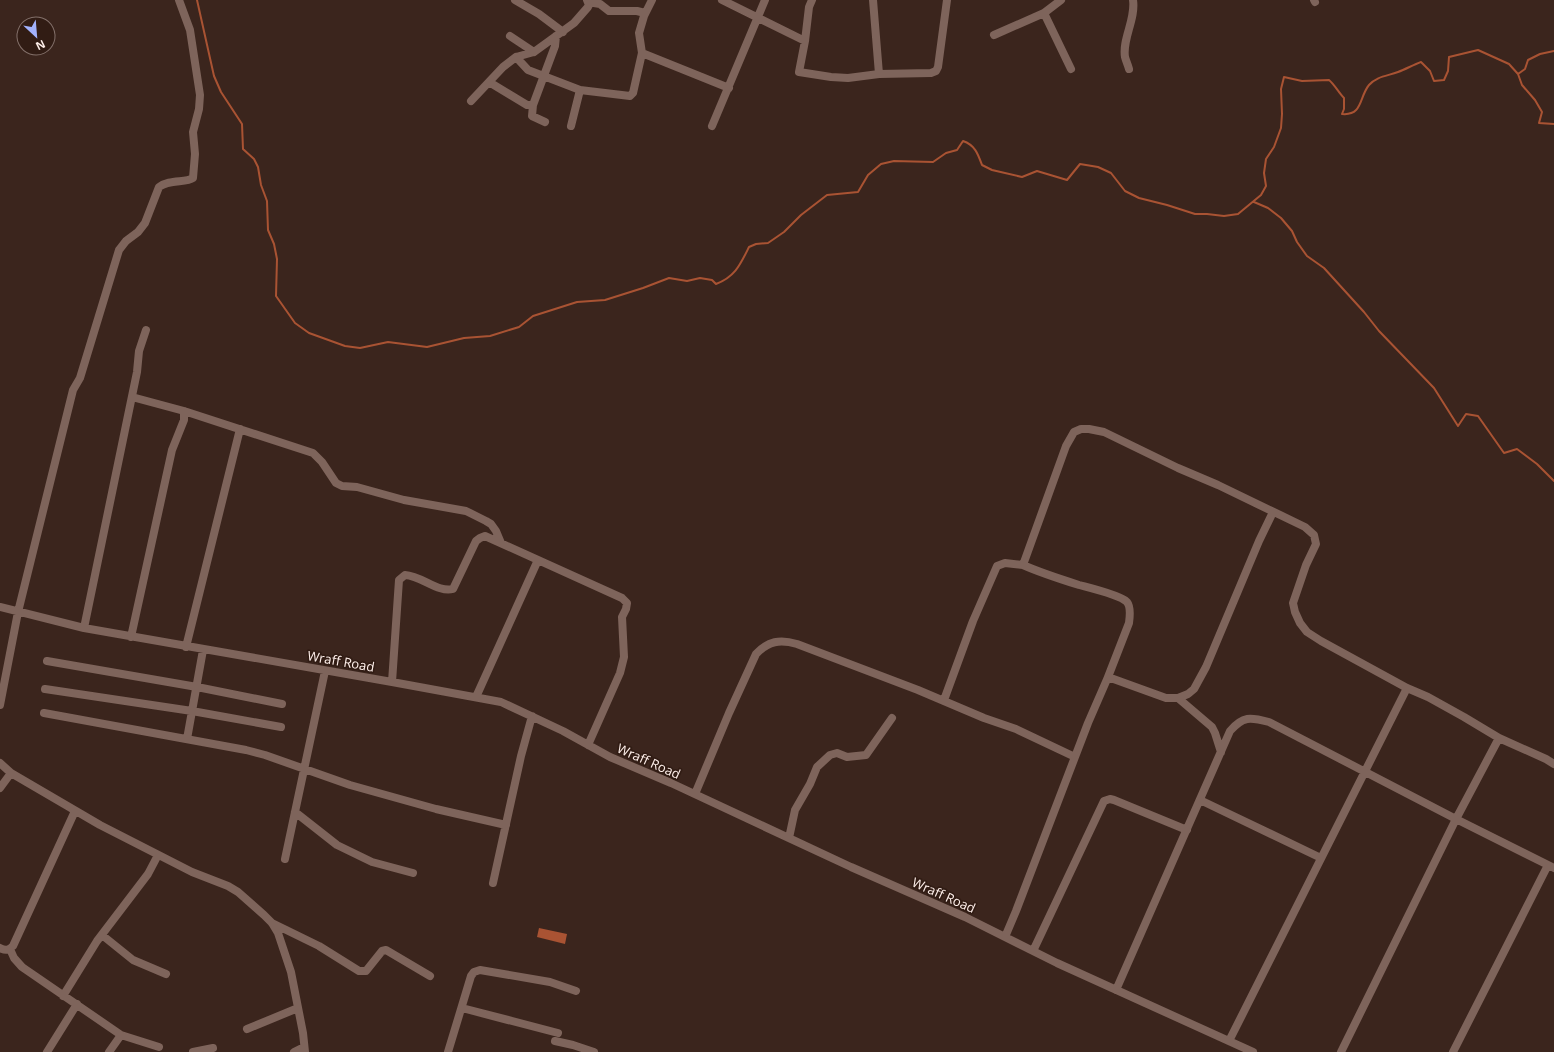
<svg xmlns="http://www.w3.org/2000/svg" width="1554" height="1052" font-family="'Open Sans',sans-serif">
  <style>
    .water { fill: #a95333 }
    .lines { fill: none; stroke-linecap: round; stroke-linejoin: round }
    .stream { stroke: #a95333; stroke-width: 2 }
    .minor { stroke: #7e645b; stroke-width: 8 }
    .labels { text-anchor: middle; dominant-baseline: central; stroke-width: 3.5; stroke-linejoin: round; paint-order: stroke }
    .street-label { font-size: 13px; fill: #feefea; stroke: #311c14 }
  </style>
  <rect width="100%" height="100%" fill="#3b251d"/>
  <path class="water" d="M539,928L567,934L565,944L537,937Z"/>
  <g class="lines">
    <path class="stream" d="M197,0L214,76L221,92L242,124L243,149L254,159L258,167L261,185L267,201L268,230L274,244L277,259L276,296L295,323L309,333L345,346L360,348L388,342L427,347L464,338L490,336L519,327L533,316L577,302L605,300L643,288L669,278L687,281L700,278L712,280L716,284C735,277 740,265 749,247L756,244L768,243L784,232L801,215L827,195L858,192L868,175L881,164L894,161L933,162L946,153L957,150L963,141C975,145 978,154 982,165L992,170L1022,177L1037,171L1067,180L1080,164L1098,167L1111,173L1125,191L1139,198L1167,205L1195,214H1207L1224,216L1238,214L1261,195L1266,186L1264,173L1266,159L1274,147L1281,128L1282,114L1281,89L1284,77L1302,81L1329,80C1335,85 1338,92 1344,98V109L1342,114C1363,116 1359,97 1369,85C1377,76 1388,76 1398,72C1406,69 1413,65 1421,62L1430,71L1434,81L1444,80L1448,71L1449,57L1478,50L1509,64L1518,74L1522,85L1535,100L1542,112L1539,123L1554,124
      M1518,74L1525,69L1528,60L1540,54L1554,51
      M1254,202L1268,208L1281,218L1292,231L1297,242L1307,256L1324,268L1364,312L1379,331L1434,388L1458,426L1466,414L1478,416L1504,453L1517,449L1537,464L1554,481"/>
    <path class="minor" d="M515,0L539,14L563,32
      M722,0L805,41
      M812,0L809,7L805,41L799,72L831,77L848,78L879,74L931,73L936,71L938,67L947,0
      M873,0L879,74
      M1314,0L1315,2
      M588,2L600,4L609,11H637L645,13
      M1044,13L1071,69
      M994,35L1044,13L1061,0
      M510,36L534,52
      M642,53L729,88
      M516,57L528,70L580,90L630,96L633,93L642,53L639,33L644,16L652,0
      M1129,69C1128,65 1126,61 1125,57C1122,39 1136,19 1133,0
      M489,82L527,105H533L555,46L556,36
      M471,101L503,67L516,57L534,52L574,23L588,7L589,5L587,0
      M533,105L532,116L545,122
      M571,126L580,90
      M712,126L765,0
      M132,397L184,411L313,453L322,462L336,483L342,486L357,487L404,500L466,511L486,521L491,524L496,531L501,543
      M0,607L84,628L392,682L501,702L563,731L610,757L671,783L851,867L965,917L1057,963L1253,1052
      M84,628L137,372L139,351L146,330
      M131,637L172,450L184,420V411
      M186,647L240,429
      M47,661L197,687L282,704
      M1108,677L1129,623C1130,616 1131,607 1127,602C1120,595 1090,588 1079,585C1060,579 1041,573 1023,565L1066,446L1074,432L1081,429H1089L1104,432L1178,468L1218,485L1305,527L1314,535L1316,544L1306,565L1293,603L1295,612L1300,623L1307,632L1321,641L1407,688L1428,697L1464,717L1499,738L1546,759L1554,764
      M392,682L399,580L405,575C422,576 438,593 453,589L476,541L480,538L485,536L622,598L627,603L626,609L622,617L624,657L620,673L588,745
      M45,689L192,711L281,727
      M476,697L538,560
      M1178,698L1212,727L1215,733L1221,752
      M944,700L973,621L997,566L1005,563L1023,565
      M0,705L18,612L73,390L80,378L119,250L126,241L138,232L145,223L159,187C169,179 186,183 193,178L195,154L193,132L199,109L200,95L190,30L179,0
      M44,713L246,750L265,755L350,785L436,809L506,825
      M187,739L203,650
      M0,763L11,773L100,825L192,872L228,886L238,892L264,915L272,923L278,933L291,972L303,1033L305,1052
      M0,788L11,773
      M695,794L729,713L756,654C768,641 780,639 797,644L918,690L984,718L1016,729L1075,757
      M1200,800L1321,858
      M295,812L337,845L372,862L413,873
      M789,838L795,810L810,784L817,767L830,755L837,753L847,757L866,755L892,718
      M285,859L325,671
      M493,883L521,756L532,716
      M272,923L319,946L359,971H366L382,951L386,950L430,976
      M102,935L133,960L166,974
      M1005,937L1016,911L1088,723L1108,677L1166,698H1178L1188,694L1194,689L1206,667L1259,541L1273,512
      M0,948C6,951 9,950 13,946L75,811
      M10,949L14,958L22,967L121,1035L159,1047
      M1033,951L1104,801L1110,799L1114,800L1187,830
      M1116,990L1230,731C1243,716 1250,717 1269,722L1456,819L1554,868
      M63,996L97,941L148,874L158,855
      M462,1008L558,1033
      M247,1029L298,1008
      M555,1041L573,1045L594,1052
      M1229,1041L1407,688
      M47,1052L77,1004
      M109,1052L121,1035
      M193,1052L213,1048
      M294,1052L304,1047
      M448,1052L471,976L474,972L480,970L550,982L576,991
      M1341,1052L1456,819L1499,738
      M1453,1052L1548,865"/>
  </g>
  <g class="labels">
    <g class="street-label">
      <text transform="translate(341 661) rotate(10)">Wraff Road</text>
      <text transform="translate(649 761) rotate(24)">Wraff Road</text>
      <text transform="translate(944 895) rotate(24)">Wraff Road</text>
    </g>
  </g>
  <g transform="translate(36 36) rotate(154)"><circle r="19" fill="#311c14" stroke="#83706a"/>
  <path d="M0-3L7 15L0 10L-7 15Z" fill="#a2b2fd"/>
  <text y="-6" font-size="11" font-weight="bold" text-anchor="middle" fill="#feefea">N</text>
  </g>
</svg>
